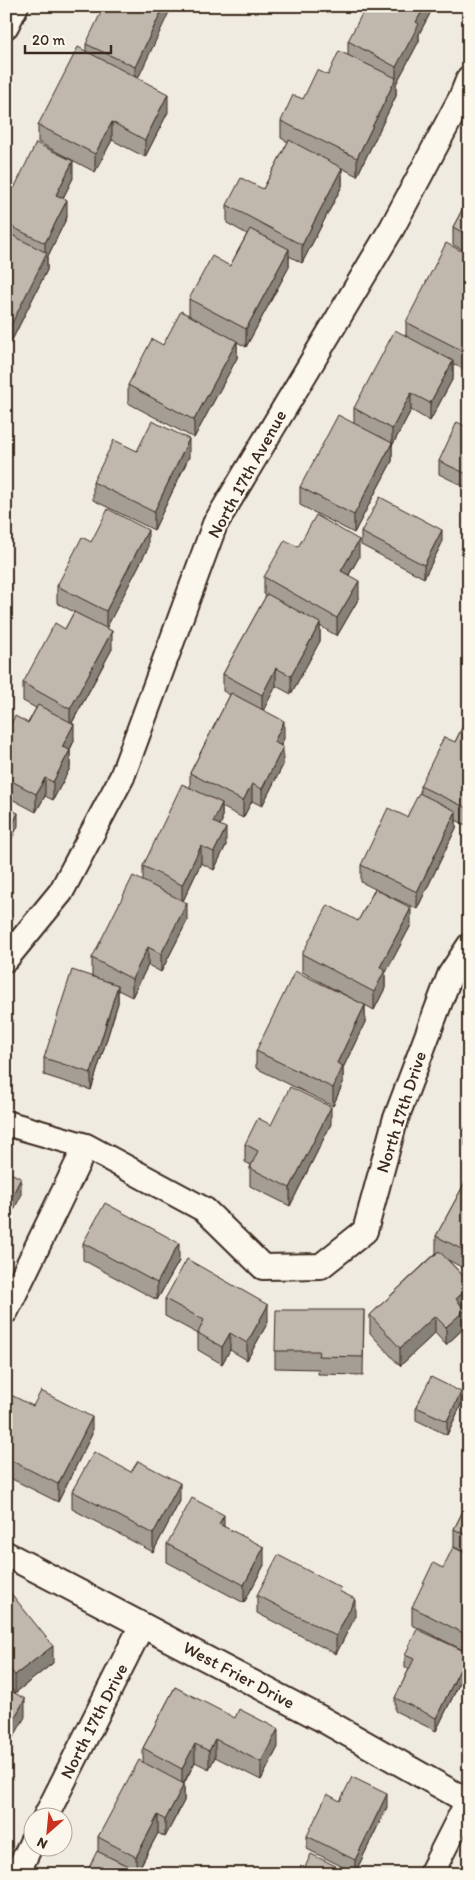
<svg xmlns="http://www.w3.org/2000/svg" width="475" height="1880" font-family="Itim,sans-serif">
  <style>
    .lines { fill: none; stroke-linecap: round; stroke-linejoin: round }
    .minor-casing { stroke: #3b2a1e; stroke-width: 28 }
    .minor { stroke: #fbf7ec; stroke-width: 24 }
    .wall { fill: #a59e95; stroke: #3b2a1e }
    .shaded-wall { fill: #868179; stroke: #3b2a1e }
    .building { fill: #c0b8ad; stroke: #3b2a1e }
    .labels { text-anchor: middle; dominant-baseline: central; stroke-width: 4.5; stroke-linejoin: round; paint-order: stroke }
    .street-label { font-size: 18px; fill: #3b2a1e; stroke: #fbf7ec }
  </style>
  <rect width="100%" height="100%" fill="#f0ebe0"/>
  <filter id="ink" filterUnits="userSpaceOnUse"><feTurbulence type="fractalNoise" baseFrequency=".02" numOctaves="2"/><feDisplacementMap in="SourceGraphic" scale="10" xChannelSelector="R" yChannelSelector="G"/><feConvolveMatrix kernelMatrix="1 2 1 2 8 2 1 2 1" color-interpolation-filters="sRGB"/></filter>
  <g filter="url(#ink)">
    <g class="lines">
      <defs>
        <path id="minor" d="M6,26L16,6
          M6,959L61,892L122,777L215,524L392,228L461,98L469,78
          M6,1123L86,1146L205,1210L263,1267L321,1266L365,1231L395,1121L450,975L469,946
          M6,1311L86,1146
          M6,1554L320,1718L469,1802
          M45,1818L142,1625
          M17,1874L32,1842
          M431,1874L469,1799"/>
      </defs>
      <use href="#minor" class="minor-casing"/>
      <use href="#minor" class="minor"/>
    </g>
    <path class="wall" d="M171,6L138,78L168,112L145,157L112,140L95,172L38,142V125L86,51V44Z
      M434,6L419,34V41L396,84V96L357,176L342,168V186L302,263L289,256V267L246,347L237,342V358L194,438L128,403V385L189,315V299L230,266L247,234L227,223V205L263,189L288,142L281,138V121L348,55V41Z
      M73,178L63,198L67,217L47,258V270L8,348L6,347V205Z
      M469,197V253L453,245V227Z
      M469,255V362L465,370L453,364V378L430,421L411,410L392,446V461L354,533L300,505V487L354,423V408L406,336V322Z
      M469,428V489L439,474V461Z
      M137,451L189,457L154,530L93,500V482Z
      M361,532L442,543L424,578L361,545Z
      M91,542L148,548L106,628L112,649L72,723L74,741L70,750V768L53,800L45,796L36,812L6,796V733L28,723L36,708L23,701V683L65,629L74,612L57,603V586Z
      M298,547L359,557L349,575L359,598L337,636L320,626V641L291,694L276,686L263,710L284,738L281,746L283,765L262,806L252,801L243,818L222,807V821L220,825L226,845L214,870L201,863L183,901L187,921L161,972L148,965L132,997L118,990V1003L91,1090L44,1075V1058L96,978L92,976V958L143,881V866L190,788V773L230,695L223,691V674L266,596L264,594V577Z
      M469,714V827L456,820V828L417,909L383,893L411,925L385,974V988L374,1010L365,1005V1022L343,1068V1083L333,1106L256,1068V1051L360,1003L302,972V954L358,921L375,889L361,882V865L407,817L420,794V786L455,742Z
      M469,1121V1148L465,1146V1128Z
      M331,1124L290,1206L250,1186V1168L251,1165L245,1162V1144L271,1125Z
      M469,1175V1271L448,1260L469,1282V1305L464,1309L465,1327L446,1345L435,1333L400,1366L370,1333V1315L436,1253V1236Z
      M83,1243L179,1261L157,1300L83,1260Z
      M165,1299L268,1322L247,1360L230,1350L222,1364L198,1350V1334L165,1316Z
      M364,1310L363,1375L318,1374V1369L275,1368V1351Z
      M6,1404L33,1406L92,1434L58,1502L6,1476Z
      M461,1405L447,1435L416,1420V1407Z
      M72,1491L180,1501L153,1552L72,1509Z
      M469,1499V1554L454,1547V1529Z
      M224,1526L264,1565L244,1603L167,1562V1544Z
      M469,1555V1639L463,1650L412,1625V1607L443,1568Z
      M6,1587L53,1663L15,1693L6,1682Z
      M341,1592L355,1617L336,1654L257,1613V1595Z
      M405,1655L468,1666L436,1731L395,1711V1698L409,1669L405,1668Z
      M175,1687L278,1747L261,1780L215,1757L209,1769L195,1762L184,1784V1801L165,1837L158,1833L138,1871L98,1852V1837L143,1762V1748Z
      M387,1807L355,1873L307,1849V1836Z"/>
    <path class="shaded-wall" d="M164,6H171V8L135,85V67Z
      M425,6H434L419,34V41L396,84V96L357,176V158L396,78V67L416,22Z
      M168,94V112L145,157V140Z
      M112,122V140L95,172V154Z
      M73,161V178L56,212V195Z
      M342,168V186L302,263V245Z
      M67,200V217L47,258V270L8,348V331L45,255V243Z
      M289,249V267L246,347V329Z
      M237,341V358L194,438V420Z
      M469,344V362L465,370V352Z
      M453,361V378L430,421V403Z
      M411,393V410L392,446V429Z
      M189,439V457L154,530V512Z
      M392,443V461L354,533V515Z
      M148,530V548L106,629V611Z
      M442,530V543L424,578V565Z
      M359,540V557L341,588V571Z
      M359,581V598L337,636V618Z
      M320,623V641L291,694V676Z
      M112,631V649L70,726V709Z
      M276,668V686L262,713V695Z
      M284,721V738L274,759V742Z
      M74,724V741L62,764V747Z
      M283,747V765L262,806V789Z
      M70,750V768L53,800V782Z
      M45,778V796L36,812V794Z
      M252,784V801L243,818V801Z
      M222,803V821L213,839V822Z
      M456,811V828L417,909V892Z
      M18,813V826L6,851V838Z
      M226,828V845L214,870V852Z
      M201,846V863L182,903V885Z
      M187,903V921L161,972V954Z
      M411,908V925L385,974V988L374,1010V992L380,967Z
      M148,947V965L132,997V979Z
      M118,985V1003L91,1090V1073Z
      M365,1005V1022L343,1068V1083L333,1106V1088L337,1063Z
      M331,1107V1124L290,1206V1188Z
      M21,1178V1196L6,1225V1208Z
      M179,1243V1261L157,1300V1283Z
      M469,1287V1305L456,1317V1299Z
      M268,1305V1322L247,1360V1343Z
      M465,1310V1327L446,1345V1327Z
      M435,1316V1333L400,1366V1348Z
      M230,1333V1350L222,1364V1347Z
      M461,1392V1405L447,1435V1421Z
      M92,1417V1434L58,1502V1484Z
      M180,1483V1501L153,1552V1534Z
      M224,1515V1532L219,1524Z
      M264,1547V1565L244,1603V1585Z
      M355,1599V1617L336,1654V1636Z
      M469,1621V1639L463,1650V1633Z
      M53,1646V1663L15,1693V1675Z
      M468,1653V1666L436,1731V1718Z
      M25,1699V1717L6,1751V1733Z
      M278,1729V1747L261,1780V1762Z
      M215,1739V1757L209,1769V1751Z
      M195,1744V1762L182,1786V1769Z
      M184,1784V1801L165,1837V1820Z
      M387,1794V1807L355,1873V1860Z
      M158,1815V1833L136,1874V1857Z"/>
    <path class="building" d="M104,6H164L135,67L86,44Z
      M366,6H425L416,22L419,24L396,67L348,41Z
      M78,47L168,94L145,140L112,122L95,154L38,125Z
      M339,51L396,78L357,158L281,121L293,95L303,99L317,70L328,75Z
      M289,140L342,168L302,245L227,205L241,178L263,189Z
      M36,143L73,161L56,195L67,200L45,243L6,224V205Z
      M469,197V236L453,227Z
      M250,229L289,249L246,329L189,299L212,256L230,266Z
      M6,232L47,253L8,331L6,330Z
      M446,243L469,255V344L465,352L406,322Z
      M181,311L237,341L194,420L128,385L152,339L163,345Z
      M395,330L453,361L430,403L411,393L392,429L354,408Z
      M338,415L392,443L354,515L300,487Z
      M152,421L189,439L154,512L93,482L114,440L137,451Z
      M457,422L469,428V475L439,461Z
      M380,497L442,530L424,565L361,532Z
      M108,509L148,530L106,611L57,586L82,537L91,542Z
      M316,515L359,540L341,571L359,581L337,618L264,577L285,540L298,547Z
      M267,594L320,623L291,676L276,668L262,695L223,674Z
      M74,612L112,631L70,709L23,683L55,623L65,629Z
      M231,693L284,721L274,742L283,747L262,789L252,784L243,801L190,773Z
      M38,705L74,724L62,747L70,750L53,782L45,778L36,794L6,778V733L15,716L28,723Z
      M469,714V809L420,786L444,737L455,742Z
      M182,784L222,803L213,822L226,828L214,852L201,846L182,885L143,866Z
      M419,793L456,811L417,892L361,865L388,808L407,817Z
      M6,807L18,813L6,838Z
      M133,876L187,903L161,954L148,947L132,979L92,958Z
      M375,889L411,908L380,967L385,970L374,992L302,954L328,905L358,921Z
      M72,970L118,985L91,1073L44,1058Z
      M295,971L365,1005L337,1063L343,1066L333,1088L256,1051Z
      M290,1087L331,1107L290,1188L250,1168L258,1151L245,1144L258,1118L271,1125Z
      M469,1121V1131L465,1128Z
      M6,1171L21,1178L6,1208Z
      M469,1175V1253L436,1236Z
      M105,1203L179,1243L157,1283L83,1243Z
      M439,1251L469,1282V1287L456,1299L465,1310L446,1327L435,1316L400,1348L370,1315Z
      M187,1259L268,1305L247,1343L230,1333L222,1347L198,1333L204,1320L165,1299Z
      M276,1310H364L363,1357L318,1356L319,1351H275Z
      M431,1377L461,1392L447,1421L416,1407Z
      M41,1391L92,1417L58,1484L6,1458V1404L11,1395L33,1406Z
      M94,1452L131,1472L138,1461L180,1483L153,1534L72,1491Z
      M192,1498L224,1515L219,1524L264,1547L244,1585L167,1544Z
      M469,1499V1537L454,1529Z
      M453,1547L469,1555V1621L463,1633L412,1607L433,1563L443,1568Z
      M278,1555L341,1588L339,1591L355,1599L336,1636L257,1595Z
      M6,1587L53,1646L15,1675L6,1665Z
      M417,1629L468,1653L436,1718L395,1698L414,1659L405,1655Z
      M175,1687L235,1718L239,1709L278,1729L261,1762L215,1739L209,1751L195,1744L182,1769L143,1748Z
      M6,1688L25,1699L6,1733Z
      M139,1760L184,1784L165,1820L158,1815L136,1857L98,1837Z
      M352,1777L387,1794L355,1860L307,1836L327,1794L340,1801Z
      M97,1851L144,1874H86Z
      M311,1854L350,1873L349,1874H302Z
      M281,1868L292,1874H278Z"/>
  </g>
  <g class="labels">
    <g class="street-label">
      <text transform="translate(247 474) rotate(-61)">North 17th Avenue</text>
      <text transform="translate(401 1112) rotate(-72)">North 17th Drive</text>
      <text transform="translate(239 1675) rotate(28)">West Frier Drive</text>
      <text transform="translate(94 1721) rotate(-63)">North 17th Drive</text>
    </g>
  </g>
  <rect width="475" height="1880" fill="none" stroke="#fbf7ec" stroke-width="25"/>
  <rect x="12" y="12" width="450" height="1855" fill="none" stroke="#3b2a1e" stroke-width="2" filter="url(#ink)"/>
  <g transform="translate(48 1832) rotate(207)"><circle r="24" fill="#fbf7ec" stroke="#aea59a"/>
  <path d="M0-4L9 19L0 12L-9 19Z" fill="#c8321e"/>
  <text y="-8" font-size="14" font-weight="bold" text-anchor="middle" fill="#3b2a1e">N</text>
  </g>
  <path d="M25 45v8h86v-8" fill="none" stroke="#3b2a1e" stroke-width="2.5"/>
  <text x="32" y="45" font-size="15" fill="#3b2a1e" stroke="#fbf7ec" stroke-width="4" paint-order="stroke">20 m</text>
</svg>
